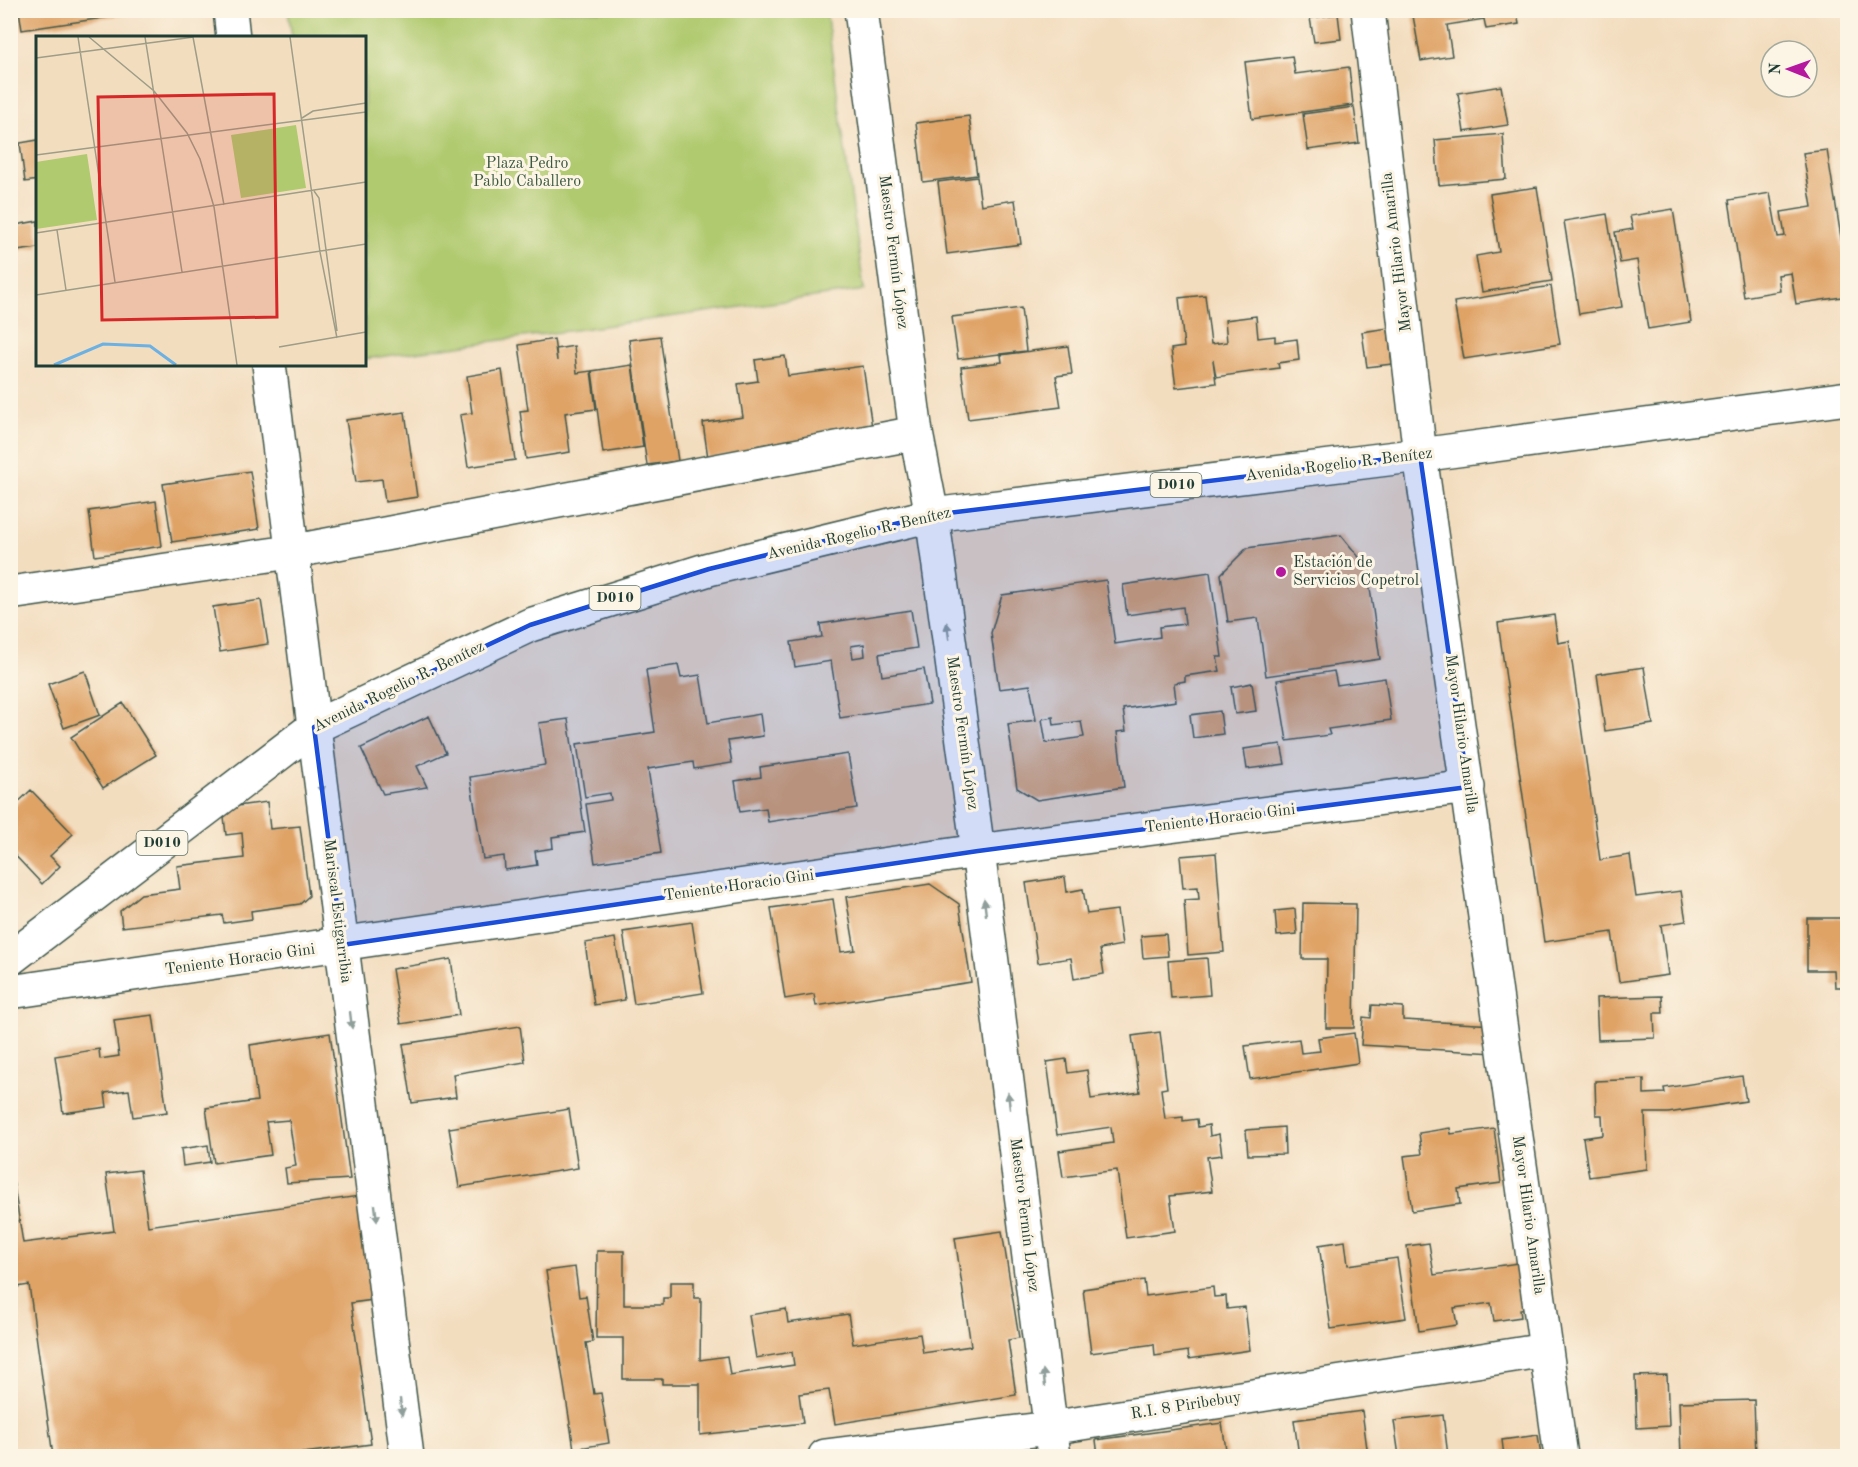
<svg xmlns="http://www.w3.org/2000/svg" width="1858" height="1467" font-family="'Old Standard TT',serif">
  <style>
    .green { fill: #b0ca70; stroke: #688452; stroke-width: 1.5 }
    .building { fill: #dfa366; fill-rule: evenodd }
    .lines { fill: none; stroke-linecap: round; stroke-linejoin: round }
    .street-casing { stroke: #3f5549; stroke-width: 36 }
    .secondary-casing { stroke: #3f5549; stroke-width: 36 }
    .primary-casing { stroke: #3f5549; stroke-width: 36 }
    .street { stroke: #fff; stroke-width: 33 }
    .secondary { stroke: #fff; stroke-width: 33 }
    .primary { stroke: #fff; stroke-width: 33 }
    .oneway { fill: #8f9e9a }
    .marked { fill: #1d4ed8; fill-opacity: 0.2; stroke: #1d4ed8; stroke-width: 4.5; stroke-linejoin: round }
    .poi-dot { fill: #b5179e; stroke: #fcf5e5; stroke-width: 2 }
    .labels { text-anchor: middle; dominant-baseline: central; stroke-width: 6; stroke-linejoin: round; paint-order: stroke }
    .shield { fill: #fcf5e5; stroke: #617469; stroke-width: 1.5 }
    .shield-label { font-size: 15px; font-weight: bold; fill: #1f3d34 }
    .park-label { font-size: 16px; fill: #3c5940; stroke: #fcf5e5 }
    .street-label { font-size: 16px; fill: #1f3d34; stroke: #fcf5e5 }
    .poi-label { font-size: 16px; fill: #1f3d34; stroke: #fcf5e5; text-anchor: start }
    .inset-river { fill: none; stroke: #6cb1e2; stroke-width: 3 }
    .inset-road { fill: none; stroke: #9e9d87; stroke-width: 1.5 }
    .view { fill: #d62828; fill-opacity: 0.15; stroke: #d62828; stroke-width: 3 }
    .inset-edge { fill: none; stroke: #1f3d34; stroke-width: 3 }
  </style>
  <rect width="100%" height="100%" fill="#fcf5e5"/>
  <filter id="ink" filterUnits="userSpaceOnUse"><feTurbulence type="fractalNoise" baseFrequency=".0167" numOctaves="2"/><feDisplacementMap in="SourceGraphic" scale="12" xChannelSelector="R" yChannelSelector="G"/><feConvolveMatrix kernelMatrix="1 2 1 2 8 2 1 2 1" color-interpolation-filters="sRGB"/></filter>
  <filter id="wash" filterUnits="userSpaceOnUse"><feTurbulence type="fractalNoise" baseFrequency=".008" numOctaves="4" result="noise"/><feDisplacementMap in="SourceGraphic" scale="24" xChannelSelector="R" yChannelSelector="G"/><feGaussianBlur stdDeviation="1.35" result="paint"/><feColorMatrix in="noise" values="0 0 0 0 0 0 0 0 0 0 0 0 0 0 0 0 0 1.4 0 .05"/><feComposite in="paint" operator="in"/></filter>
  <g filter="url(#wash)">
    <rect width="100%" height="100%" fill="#f3ddbf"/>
    <path class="green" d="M288,11H826L864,290L365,359L364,38L292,37Z"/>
    <g id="blocks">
      <path class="building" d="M19,10H143V12L22,30Z
        M1412,10H1525V12L1517,13L1519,24L1486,29L1484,19L1447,25L1452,56L1421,61Z
        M1338,14L1341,39L1314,42L1310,18Z
        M1292,56L1295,74L1349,67L1353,105L1252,119L1245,62Z
        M1501,86L1508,125L1464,132L1458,93Z
        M1354,107L1359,143L1308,150L1303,114Z
        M969,116L977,175L923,182L916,123Z
        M1503,134L1506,179L1439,185L1435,140Z
        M38,140V180L25,182L20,143Z
        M1827,150L1848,281V296L1796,304L1791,273L1778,275L1780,291L1744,297L1729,200L1770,193L1778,237L1785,236L1781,212L1812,207L1803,153Z
        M977,177L981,205L1015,200L1021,244L947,254L938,182Z
        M1537,187L1552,281L1482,292L1476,256L1499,252L1490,194Z
        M1673,209L1691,322L1648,329L1637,260L1620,263L1615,232L1633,229L1630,216Z
        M1607,214L1622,307L1579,314L1564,221Z
        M38,221V248L10,252V226Z
        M1551,286L1560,344L1464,359L1454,302Z
        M1205,295L1211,344L1227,342L1225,320L1256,316L1258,338L1275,336V342L1297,339L1299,360L1278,363L1279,368L1216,377L1213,360L1216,383L1176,388L1171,349L1184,347L1179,298Z
        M1021,308L1026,351L958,359L952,317Z
        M1388,328L1392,364L1367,367L1362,332Z
        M660,336L678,461L647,465L629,340Z
        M554,339L557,361L556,349L574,346L577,373L591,371L596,409L565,413L570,452L526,459L520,411L528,410L519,345Z
        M1068,346L1072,374L1056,376L1061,407L968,419L961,367L1002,362L1001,355Z
        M785,356L788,376L863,366L873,434L708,458L703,423L743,417L738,384L758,381L755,360Z
        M632,365L643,447L603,453L592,371Z
        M502,370L515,460L468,467L460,415L472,413L467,376Z
        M405,412L417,497L385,502L382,479L356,482L346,420Z
        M250,471L259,529L172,542L163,484Z
        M156,501L162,546L95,556L89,511Z
        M1341,535L1367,567L1380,659L1266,676L1258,618L1228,622L1221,574L1247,548Z
        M1210,572L1222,657H1217L1220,671L1185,676V681L1174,683L1176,701L1123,709L1126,731L1117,732L1124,787L1037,800L1017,788L1008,724L1036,720L1030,685L999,689L991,633L1002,595L1106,580L1115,644L1160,637L1159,627L1185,624L1183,607L1127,615L1123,585ZM1053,717L1054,725L1081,721L1084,737L1046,743L1042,719Z
        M261,600L268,644L220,652L213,607Z
        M911,610L917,648L879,654L882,676L924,669L930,704L840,718L831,661L795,667L791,642L822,637L820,624ZM864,644L865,656L853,658L851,646Z
        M1554,615L1558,643L1569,641L1600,860L1630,855L1636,897L1681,891L1686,921L1661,925L1668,975L1619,982L1612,932L1544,942L1498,623Z
        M678,665L681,678L700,675L708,723L760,714L763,736L728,741L732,763L694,769L693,762L648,769L661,853L595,863L586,804L611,800L610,793L585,797L577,744L655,732L646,670Z
        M1644,667L1653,724L1605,731L1597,674Z
        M85,671L100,715L64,728L48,684Z
        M1334,671L1337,685L1385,678L1391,720L1328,729L1330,735L1287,741L1277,680Z
        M1252,683L1256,711L1235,714L1231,687Z
        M123,703L156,755L103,788L71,737Z
        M1220,711L1223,734L1193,738L1190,715Z
        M429,716L446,753L417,766L427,787L383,794L361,748Z
        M568,719L585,832L552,837L553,848L535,851L537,865L505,870L504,856L483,859L470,777L545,765L539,723Z
        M1281,744L1285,764L1247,769L1244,749Z
        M848,754L857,808L768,822L766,808L740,812L735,781L761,777L760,767Z
        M31,790L73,834L50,856L60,866L42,884L10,850V810Z
        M267,802L270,829L300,826L309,896L300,904L251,911L252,919L224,923L222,915L122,927L120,911L141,894L180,889L177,866L244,858L242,833L226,835L223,808Z
        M1216,853L1224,952L1188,955L1184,900L1199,899L1198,887L1183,888L1180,856Z
        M1065,877L1067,892L1083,889L1087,914L1117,910L1122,945L1100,949L1104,974L1074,979L1071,958L1038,963L1026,883Z
        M930,884L959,904L971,982L816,1006L814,994L785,999L771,908L833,899L841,952L855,950L846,897Z
        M1303,903L1356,904L1354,1028H1326L1327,959H1302Z
        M1295,909L1297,934L1277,936L1275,911Z
        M1807,918H1848V987H1835L1834,970H1807Z
        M692,922L703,993L634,1004L623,932Z
        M1166,934L1168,956L1143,958L1141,936Z
        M615,938L625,1000L594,1005L585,943Z
        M1207,958L1210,995L1171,998L1168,961Z
        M451,959L459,1015L401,1024L392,969Z
        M1662,996L1663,1013H1654L1655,1038L1598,1040L1596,998Z
        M1372,1005L1403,1007V1020L1495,1025L1494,1053L1361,1045L1363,1017L1371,1018Z
        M153,1015L167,1112L133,1117L129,1090L105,1093L107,1107L63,1113L55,1056L99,1049L100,1059L119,1056L114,1020Z
        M520,1026L525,1062L453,1074L456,1097L412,1103L403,1044Z
        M1160,1032L1167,1088L1161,1089L1165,1119L1183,1117V1121L1197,1119L1198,1127L1209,1125L1210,1136L1219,1134L1222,1155L1207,1157L1212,1191L1170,1196L1175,1231L1126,1238L1117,1170L1063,1177L1059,1151L1113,1143L1111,1127L1057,1135L1047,1062L1066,1059L1068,1073L1087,1070L1091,1099L1140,1092L1132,1036Z
        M330,1033L350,1179L287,1183L285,1168L296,1166L289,1120L266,1122L271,1155L214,1163L206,1108L257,1101L250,1045Z
        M1354,1033L1358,1063L1250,1079L1245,1046L1299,1039L1301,1053L1320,1051L1318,1038Z
        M1742,1076L1746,1101L1668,1113H1645L1647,1169L1589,1177L1583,1138L1603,1135L1602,1115H1596L1595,1081L1644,1079V1094L1665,1093L1664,1088Z
        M569,1109L578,1168L459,1187L449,1128Z
        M1284,1127L1285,1154L1248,1155L1246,1130Z
        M1450,1128L1451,1134L1494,1128L1501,1183L1458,1189L1460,1204L1412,1211L1404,1156L1422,1154L1419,1133Z
        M208,1145L210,1162L183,1166L181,1149Z
        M10,1161L23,1243L114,1231L106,1174L140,1170L148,1226L359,1196L373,1300L351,1303L371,1444L281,1456H53L29,1285L10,1288Z
        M1002,1231L1019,1338L1008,1340L1016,1395L835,1424L829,1390L799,1394L803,1423L700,1435V1384H662V1379H623V1338H596L597,1251H624V1305H663V1298H670V1282H694V1298H701L700,1360L727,1356L730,1375L794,1365L792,1352L756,1358L749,1315L786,1309L788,1323L848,1314L853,1344L920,1334L923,1353L971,1346L955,1238Z
        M1345,1241L1348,1265L1397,1258L1406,1318L1331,1329L1319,1245Z
        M1429,1243L1434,1275L1525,1262L1532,1308L1520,1310L1521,1317L1494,1321L1491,1303L1454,1308L1457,1325L1419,1331L1407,1246Z
        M575,1267L579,1297L586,1296L593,1342L586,1343L594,1394L601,1393L609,1443L574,1449L546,1271Z
        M1144,1280L1146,1296L1213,1287L1214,1297L1226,1296L1227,1309L1245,1307L1250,1350L1189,1359L1188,1351L1155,1356L1154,1344L1091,1353L1083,1289Z
        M1667,1375L1669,1426L1637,1428L1635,1376Z
        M1754,1400L1756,1456H1681L1679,1402Z
        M1362,1411L1368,1456H1299L1294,1420Z
        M1443,1415L1448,1456H1399L1394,1421Z
        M1222,1423L1227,1456H1098L1096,1440Z
        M1538,1435L1541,1456H1504L1502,1440Z"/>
    </g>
  </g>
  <g filter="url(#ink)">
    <use href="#blocks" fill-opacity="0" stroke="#3f5549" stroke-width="1.5"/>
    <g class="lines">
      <defs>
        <path id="street" d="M230,10L233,38
          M861,10L916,433L932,515
          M1368,10L1420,455L1561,1456
          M269,364L314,727
          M10,593L290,552L916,433
          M10,992L978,851L1468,787
          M825,1456L1050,1428L1546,1350"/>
        <path id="secondary" d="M932,515L978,851L1054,1456
          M314,727L407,1456"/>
        <path id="primary" d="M10,959L314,727L530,625L709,569L932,515L1420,455L1848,398"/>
      </defs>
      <use href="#street" class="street-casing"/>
      <use href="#secondary" class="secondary-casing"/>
      <use href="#primary" class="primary-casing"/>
      <use href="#street" class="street"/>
      <use href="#secondary" class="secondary"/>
      <use href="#primary" class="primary"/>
    </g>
    <defs><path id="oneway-solid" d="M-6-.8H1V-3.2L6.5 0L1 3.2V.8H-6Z" transform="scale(1.5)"/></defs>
    <g class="oneway">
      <use href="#oneway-solid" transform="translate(948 631) rotate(-98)"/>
      <use href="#oneway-solid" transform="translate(321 785) rotate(83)"/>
      <use href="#oneway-solid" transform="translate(985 907) rotate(-97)"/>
      <use href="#oneway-solid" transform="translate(351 1020) rotate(83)"/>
      <use href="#oneway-solid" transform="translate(1009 1101) rotate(-97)"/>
      <use href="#oneway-solid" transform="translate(376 1213) rotate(83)"/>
      <use href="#oneway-solid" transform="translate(1044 1378) rotate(-97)"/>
      <use href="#oneway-solid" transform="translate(401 1407) rotate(83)"/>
    </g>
  </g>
  <path class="marked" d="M1420,455L1468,787L978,851L342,945L314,727L530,625L709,569L932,515Z"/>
  <circle class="poi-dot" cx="1281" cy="572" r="6"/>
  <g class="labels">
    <g class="shield">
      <rect x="1150.5" y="473" width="51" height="24" rx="4.5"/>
      <rect x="589.5" y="586" width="51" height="24" rx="4.5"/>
      <rect x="136.5" y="831" width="51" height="24" rx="4.5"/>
    </g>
    <g class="shield-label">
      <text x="1176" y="485">D010</text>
      <text x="615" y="598">D010</text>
      <text x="162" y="843">D010</text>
    </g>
    <g class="park-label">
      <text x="527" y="164">Plaza Pedro<tspan x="527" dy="18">Pablo Caballero</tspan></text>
    </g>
    <g class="street-label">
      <text transform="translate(893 252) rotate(83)">Maestro Fermín López</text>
      <text transform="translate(1397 252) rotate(-97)">Mayor Hilario Amarilla</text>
      <text transform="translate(1339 465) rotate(-7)">Avenida Rogelio R. Benítez</text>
      <text transform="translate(859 534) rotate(-13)">Avenida Rogelio R. Benítez</text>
      <text transform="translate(399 687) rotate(-26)">Avenida Rogelio R. Benítez</text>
      <text transform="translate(962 733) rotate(82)">Maestro Fermín López</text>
      <text transform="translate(1461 734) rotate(82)">Mayor Hilario Amarilla</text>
      <text transform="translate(1220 819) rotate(-7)">Teniente Horacio Gini</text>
      <text transform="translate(739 886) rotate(-8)">Teniente Horacio Gini</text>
      <text transform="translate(337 911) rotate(83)">Mariscal Estigarribia</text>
      <text transform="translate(240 960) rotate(-8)">Teniente Horacio Gini</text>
      <text transform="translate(1024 1215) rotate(83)">Maestro Fermín López</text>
      <text transform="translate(1528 1215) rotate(82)">Mayor Hilario Amarilla</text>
      <text transform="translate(1186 1406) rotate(-9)">R.I. 8 Piribebuy</text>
    </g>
    <g class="poi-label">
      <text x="1293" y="563">Estación de<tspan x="1293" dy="18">Servicios Copetrol</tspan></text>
    </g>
  </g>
  <g transform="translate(36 36)">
    <rect width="330" height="330" fill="#f3ddbf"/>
    <path d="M260,89L270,152L205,162L195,99ZM51,118L61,184L0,193V126Z" fill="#b0ca70"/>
    <path class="inset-river" d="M18,329L67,308L114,310L140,329"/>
    <path class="inset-road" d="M42,1L79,246M53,1L118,55L151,97L164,123L178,171L201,329M109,1L146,236M157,1L188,169M254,1L284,216L301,302M0,22L158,1M266,82L277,75L330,67M0,119L330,76M278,155L283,162L301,295M21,194L30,254M0,197L330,146M0,259L330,208M243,311L330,296"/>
    <path class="view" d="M238,58L241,281L66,284L62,61Z"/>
    <rect width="330" height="330" class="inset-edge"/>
  </g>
  <rect width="1858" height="1467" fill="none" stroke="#fcf5e5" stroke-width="36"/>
  <g transform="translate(1789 69) rotate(271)"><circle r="28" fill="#fcf5e5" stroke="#a4ab9e" stroke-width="1.5"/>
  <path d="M0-4.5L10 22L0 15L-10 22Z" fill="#b5179e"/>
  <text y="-9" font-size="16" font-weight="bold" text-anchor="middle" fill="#1f3d34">N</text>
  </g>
</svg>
